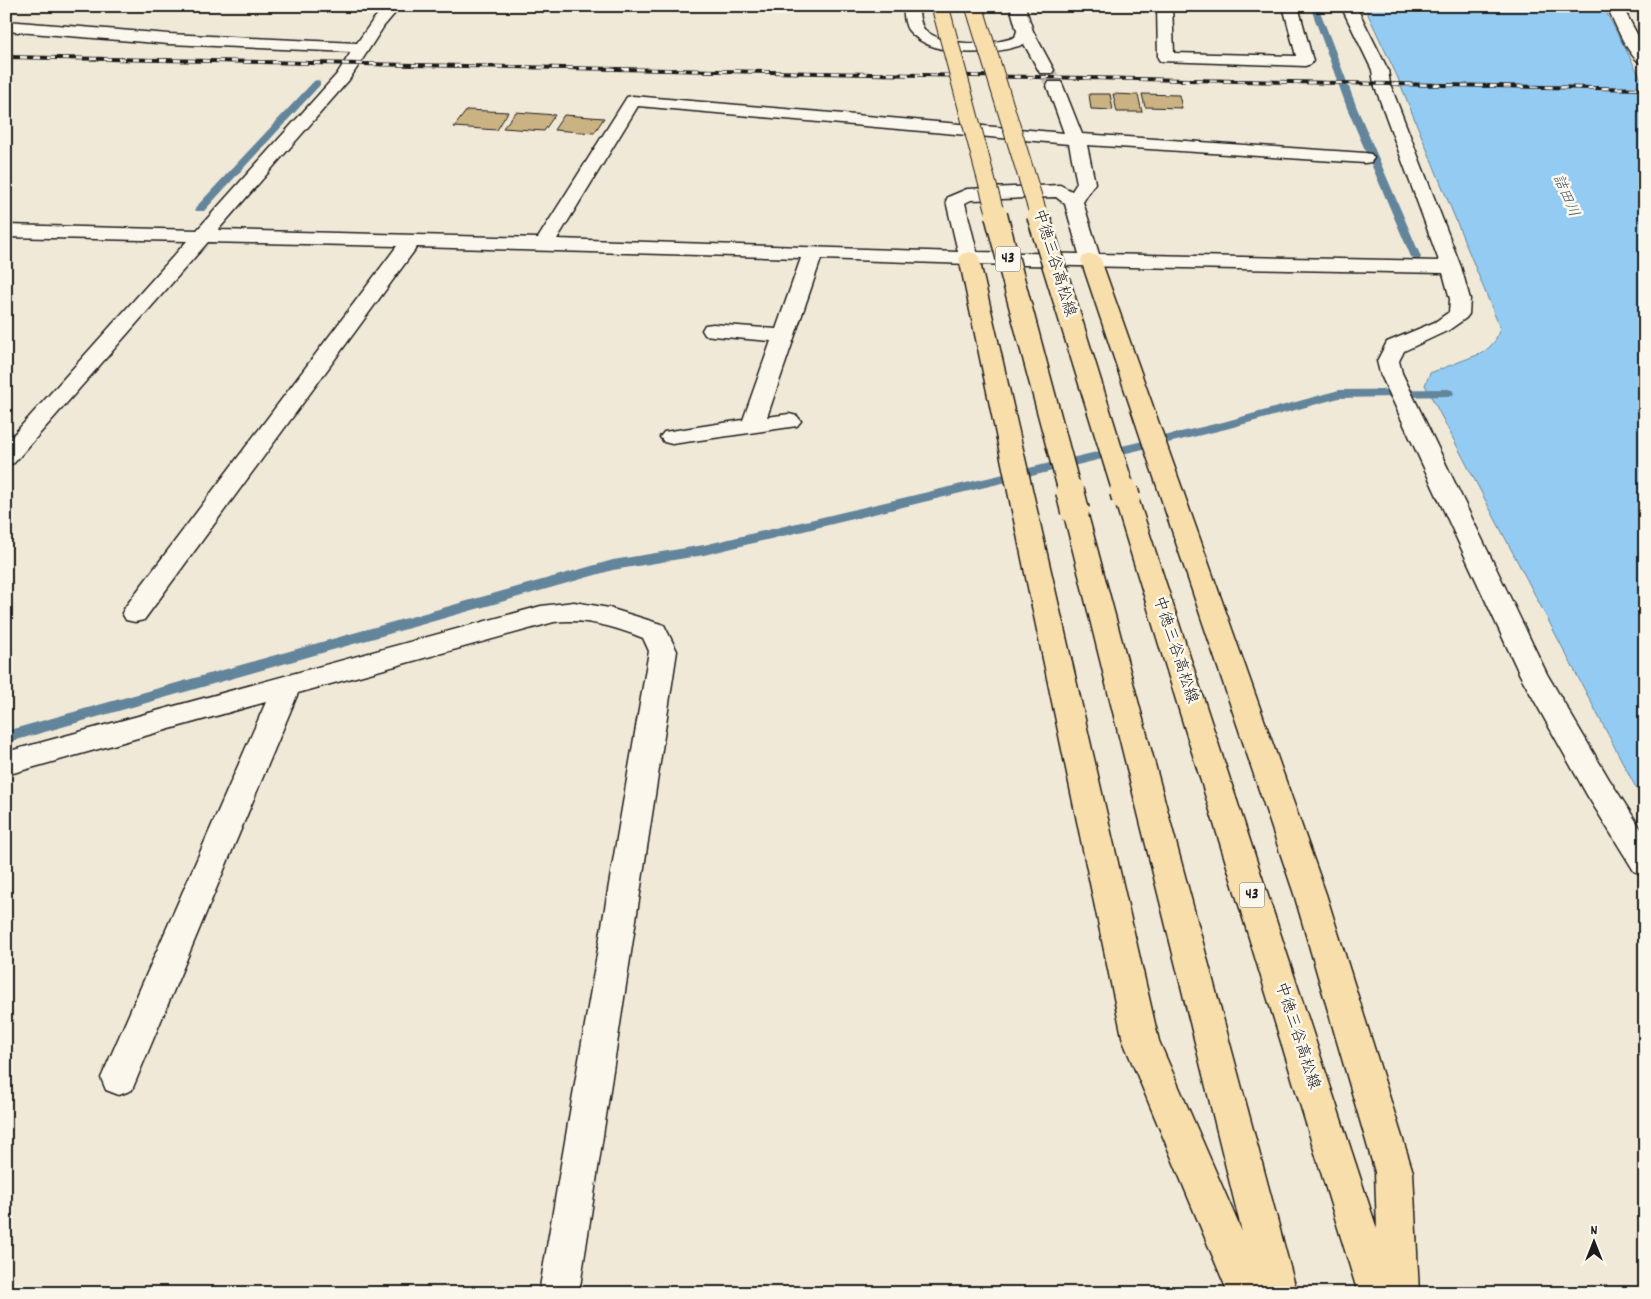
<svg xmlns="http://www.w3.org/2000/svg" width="1651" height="1299" font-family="Dekko,'Klee One',sans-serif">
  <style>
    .water { fill: #94cbf2; stroke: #64859c }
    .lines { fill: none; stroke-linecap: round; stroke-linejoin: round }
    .stream { fill: #64859c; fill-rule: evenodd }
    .building { fill: #cbb282; stroke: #1c1c1c }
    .minor-tunnel { stroke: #c6c0b2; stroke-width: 17; stroke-dasharray: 17 8; stroke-linecap: butt }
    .minor-casing { stroke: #1c1c1c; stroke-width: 3 }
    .primary-casing { stroke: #1c1c1c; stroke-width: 3 }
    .minor { fill: #fbf7ec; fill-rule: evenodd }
    .primary { fill: #f8deab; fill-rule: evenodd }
    .rail-casing { stroke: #1c1c1c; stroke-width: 4 }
    .rail { stroke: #fbf7ec; stroke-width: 2.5; stroke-dasharray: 7; stroke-linecap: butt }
    .primary-bridge-far2-casing { stroke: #1c1c1c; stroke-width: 19; stroke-linecap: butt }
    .primary-bridge-far1-casing { stroke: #1c1c1c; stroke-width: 25; stroke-linecap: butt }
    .primary-bridge-casing { stroke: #1c1c1c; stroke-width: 31; stroke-linecap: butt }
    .primary-bridge-far2 { stroke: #f8deab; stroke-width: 17 }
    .primary-bridge-far1 { stroke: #f8deab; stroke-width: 22 }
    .primary-bridge { stroke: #f8deab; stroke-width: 28 }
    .labels { text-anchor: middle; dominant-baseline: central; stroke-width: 5; stroke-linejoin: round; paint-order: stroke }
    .far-water-label { font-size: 15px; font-style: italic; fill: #465967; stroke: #fbf7ec }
    .shield { fill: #fbf7ec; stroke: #5f5e5a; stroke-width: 1 }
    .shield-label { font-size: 15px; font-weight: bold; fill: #1c1c1c }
    .street-label { font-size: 16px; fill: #1c1c1c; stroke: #fbf7ec }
  </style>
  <rect width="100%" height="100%" fill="#f1e9d7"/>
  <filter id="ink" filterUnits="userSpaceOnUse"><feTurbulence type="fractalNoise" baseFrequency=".02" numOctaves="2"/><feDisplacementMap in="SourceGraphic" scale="10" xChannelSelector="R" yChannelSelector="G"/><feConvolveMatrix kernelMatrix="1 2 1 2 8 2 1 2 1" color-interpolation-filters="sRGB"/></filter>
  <g filter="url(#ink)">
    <path class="water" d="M1364,6H1603L1645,86V805L1425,385L1430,373L1485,352L1495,341L1500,328L1397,76Z"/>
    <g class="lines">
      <path class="stream" d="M1310,6H1318L1357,108L1421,257L1420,259L1416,260L1411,257L1347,108Z
        M317,80L320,81V85L204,211H196L195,209L196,207L314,81Z
        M1448,389L1452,390L1454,393L1452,396L1339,398L1226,429L704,555L613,570L6,743V731L613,560L704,545L1223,422L1339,390Z"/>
    </g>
    <path class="building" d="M1089,94H1110L1113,110L1091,109Z
      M1113,94L1138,95L1142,112H1117Z
      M1142,94L1179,95L1182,108L1145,107Z
      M467,110L508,112L497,130L454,127Z
      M516,112L555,115L544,131L503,128Z
      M564,115L604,118L594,133L554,130Z"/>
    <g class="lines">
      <path class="minor-tunnel" d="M1046,70L1055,86"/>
      <defs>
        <path id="minor" d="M385,6H401L384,26L349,80L218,230L538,238L627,97L633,96L1064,133L1047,86L1049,82H1061L1063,86L1082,134L1365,153L1371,154L1374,158L1371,162L1365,163L1087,145L1095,183L1083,202L1099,254L1439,261L1374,84L1372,70L1341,6H1356L1388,70L1390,84L1461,267L1470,299L1469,314L1466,318L1449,330L1404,351L1399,361L1402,373L1547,674L1609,779L1645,835V875L1634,871L1587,795L1520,675L1380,373L1377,361L1387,342L1435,322L1449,312L1450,299L1443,273L969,264L821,259L767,417L789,414L797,416L801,421L797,426L672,444L664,442L660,437L664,432L743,420L771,341L713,336L705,335L702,330L705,325L713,324L776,329L801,258L417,247L144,620L135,622L126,620L122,613L126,606L397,246L208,242L14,463L6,465V443L187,241L6,237V225L197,230L337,74L351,52L169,44L6,31V21L169,34L357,43L373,20ZM638,106L1069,144L1077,183L1072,191L1060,185L967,189L948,197L946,201L958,252L557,239ZM1056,197L1065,204L1079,254L977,252L965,203L971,200Z
          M903,6H918C919,13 920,24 924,29C941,47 993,46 1015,37L1017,31L1010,6H1025L1033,31L1054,70L1052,73H1040L1024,44C995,56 933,58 910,32C904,27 904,14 903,6Z
          M1157,6H1172L1174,53L1296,56L1283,6H1298L1313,61L1311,64L1305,66L1160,61L1158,58Z
          M1607,6H1622L1645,49V65C1629,61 1614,21 1607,6Z
          M574,602L609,608L664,625L677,651L579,1293H539L649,651L643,638C615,627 585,618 554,622L298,693L132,1090L119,1095L106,1090L101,1078L266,702L6,775V752L541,606Z"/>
        <path id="primary" d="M969,252L976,254L979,258L1159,1041L1242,1232L1063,511L1066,505L1075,503L1084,505L1087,511L1297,1293H1228L1123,1041L959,258L962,254Z
          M1091,254L1098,256L1101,260L1326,894L1413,1172L1419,1293H1358L1114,498L1117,492L1126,490L1135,492L1138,498L1377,1229L1375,1172L1294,894L1081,260L1084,256Z"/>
      </defs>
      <use href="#minor" class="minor-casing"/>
      <use href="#primary" class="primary-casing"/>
      <use href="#minor" class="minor"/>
      <use href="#primary" class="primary"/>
      <defs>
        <path id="rail" d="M6,57L1645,89"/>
      </defs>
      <use href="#rail" class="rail-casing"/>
      <use href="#rail" class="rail"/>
      <defs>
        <path id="primary-bridge-far2" d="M940,6L996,216
          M974,6L1039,216"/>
        <path id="primary-bridge-far1" d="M996,215L1070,492
          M1038,215L1124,492"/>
        <path id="primary-bridge" d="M1070,491L1075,511
          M1124,491L1126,498"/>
      </defs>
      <use href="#primary-bridge-far2" class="primary-bridge-far2-casing"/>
      <use href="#primary-bridge-far1" class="primary-bridge-far1-casing"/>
      <use href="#primary-bridge" class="primary-bridge-casing"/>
      <use href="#primary-bridge-far2" class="primary-bridge-far2"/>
      <use href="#primary-bridge-far1" class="primary-bridge-far1"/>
      <use href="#primary-bridge" class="primary-bridge"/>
    </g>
  </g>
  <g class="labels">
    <g class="far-water-label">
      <text transform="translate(1565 196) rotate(67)">詰田川</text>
    </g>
    <g class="shield">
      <rect x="995.5" y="246.5" width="25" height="25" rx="4"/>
      <rect x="1239.5" y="882.5" width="25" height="25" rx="4"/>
    </g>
    <g class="shield-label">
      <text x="1008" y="259">43</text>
      <text x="1252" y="895">43</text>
    </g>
    <g class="street-label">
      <text transform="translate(1054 263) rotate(73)">中徳三谷高松線</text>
      <text transform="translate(1175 650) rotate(72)">中徳三谷高松線</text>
      <text transform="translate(1297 1036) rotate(72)">中徳三谷高松線</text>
    </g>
  </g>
  <rect width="1651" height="1299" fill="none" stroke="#fbf7ec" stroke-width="25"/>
  <rect x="12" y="12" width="1626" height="1274" fill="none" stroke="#1c1c1c" stroke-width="2" filter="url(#ink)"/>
  <g transform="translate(1594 1242)" stroke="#fbf7ec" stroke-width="4" paint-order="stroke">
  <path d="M0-4L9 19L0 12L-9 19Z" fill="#1c1c1c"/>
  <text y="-8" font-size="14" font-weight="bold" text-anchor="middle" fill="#1c1c1c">N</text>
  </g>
</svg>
